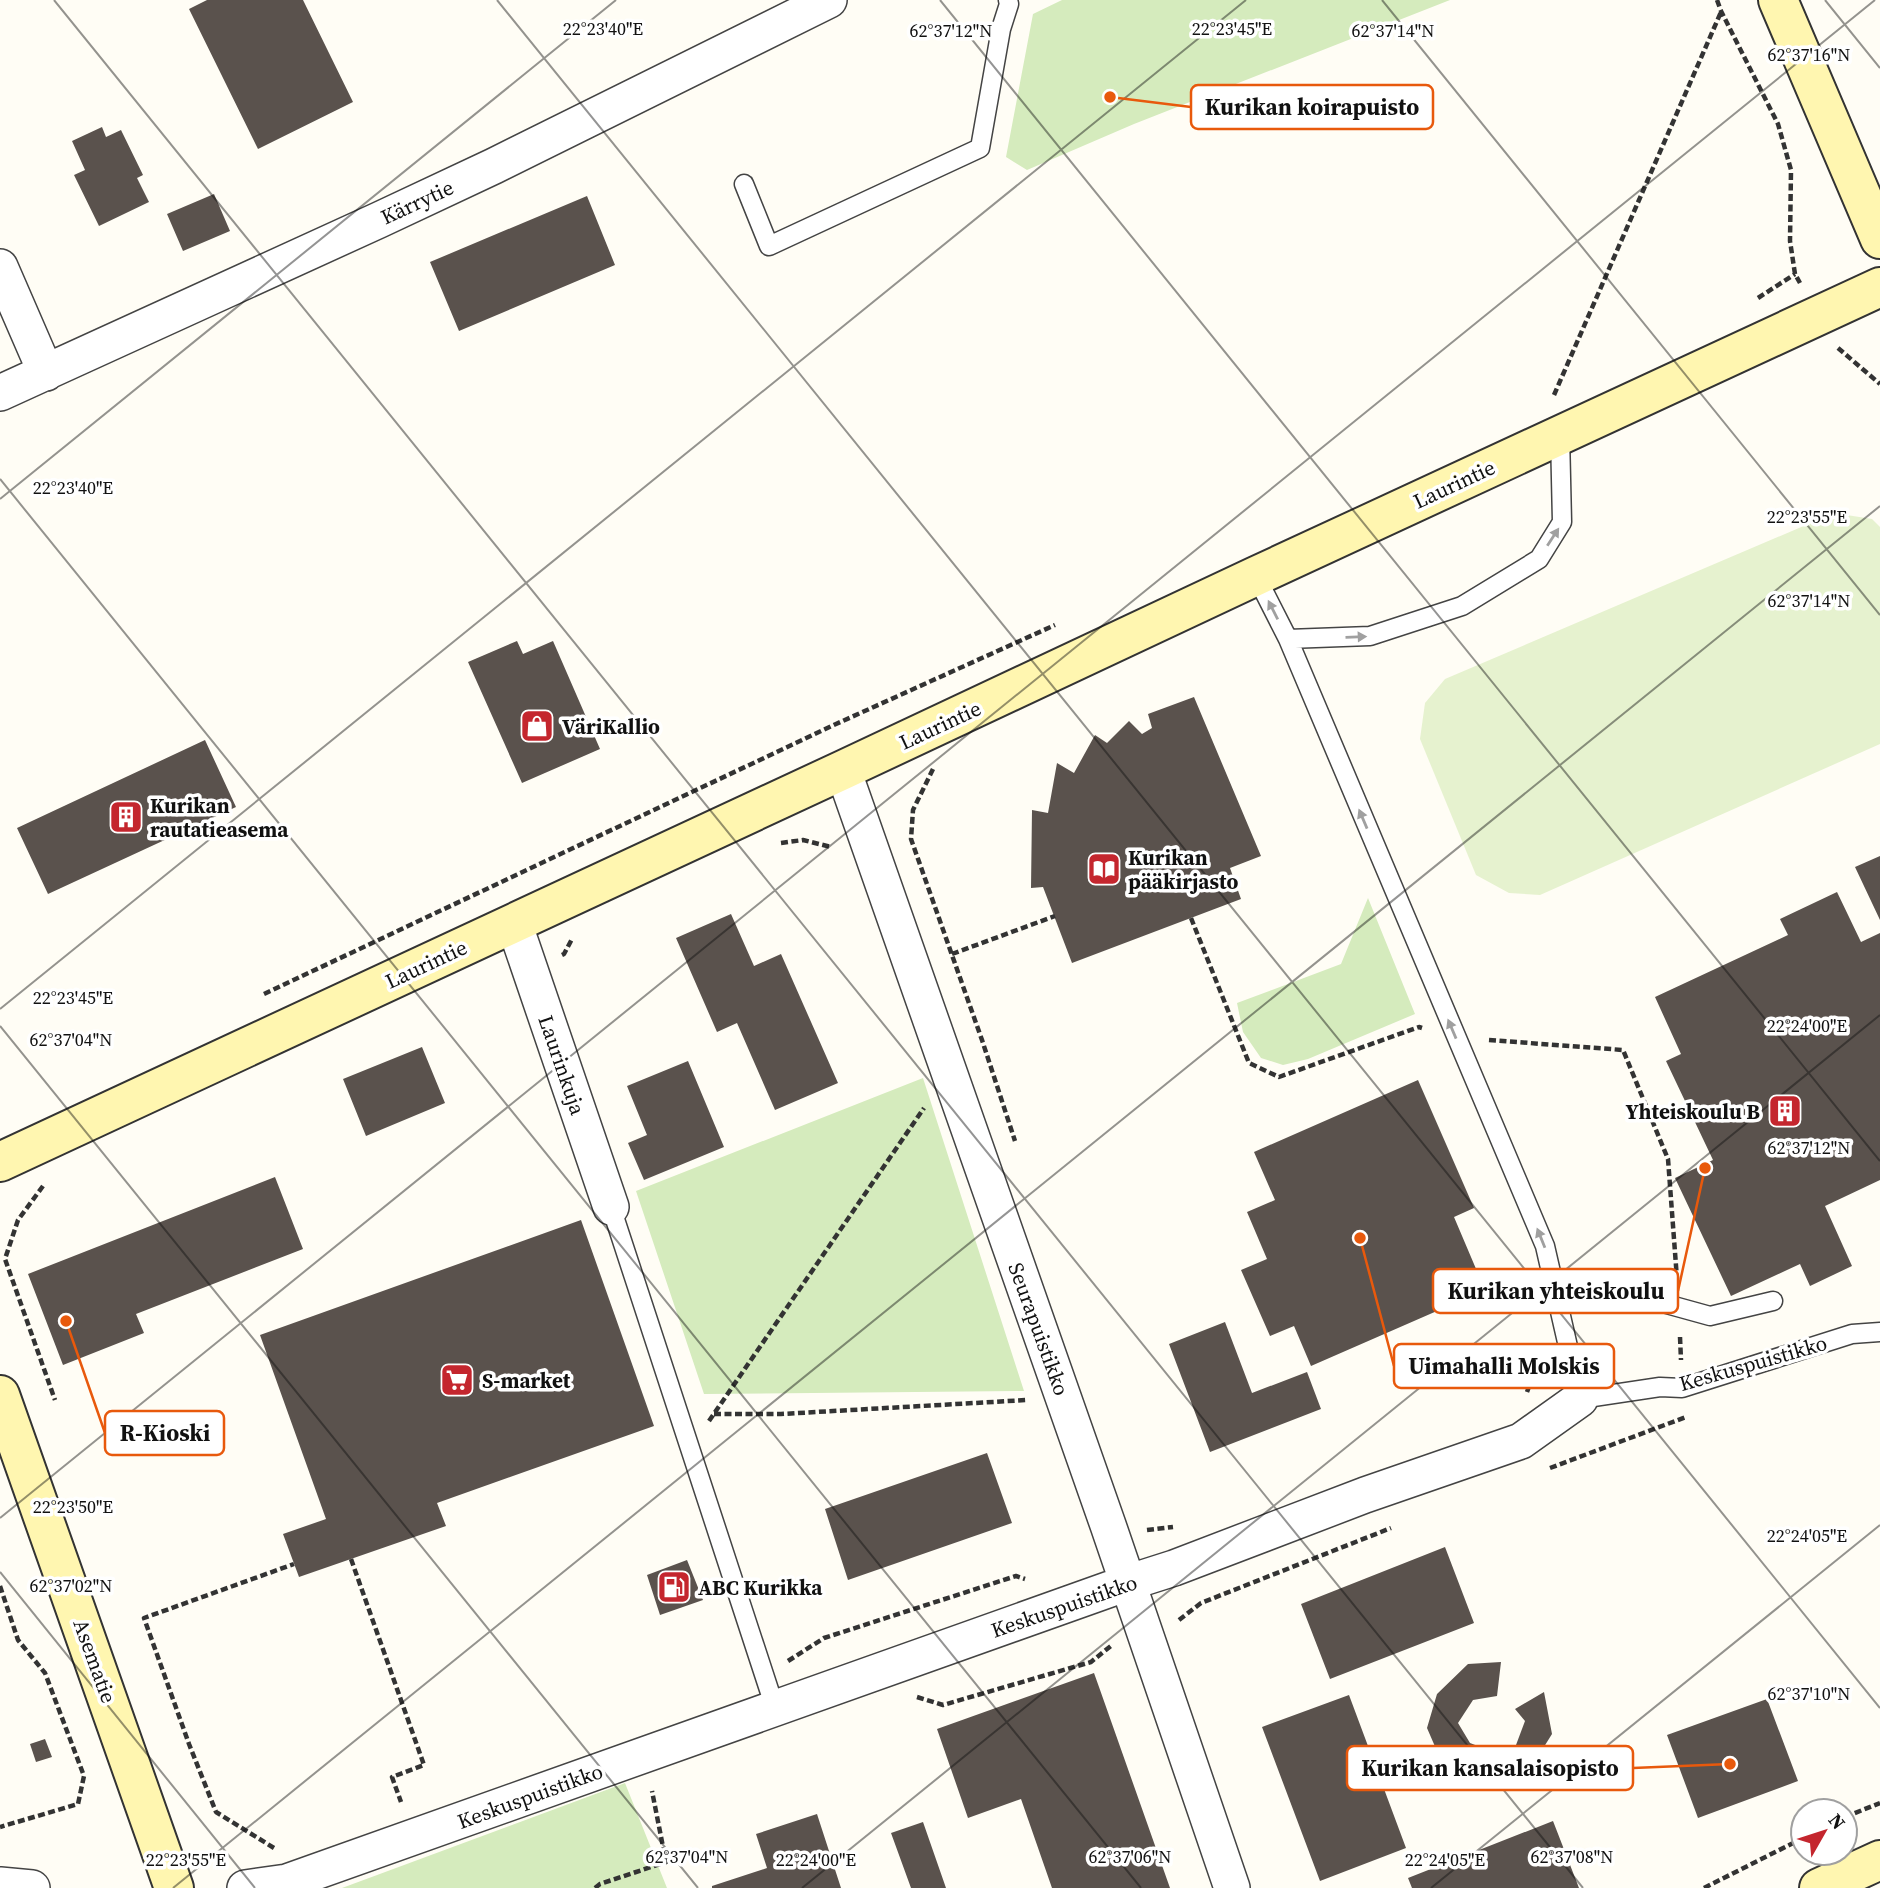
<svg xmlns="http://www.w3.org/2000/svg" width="1880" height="1888" font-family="'Source Serif 4',serif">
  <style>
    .green { fill: #d5ebbd }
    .pitch { fill: #e6f2cf }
    .building { fill: #5a524d }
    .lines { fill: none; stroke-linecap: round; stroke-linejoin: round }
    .lane-casing { stroke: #444; stroke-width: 21 }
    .street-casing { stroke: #444; stroke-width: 38 }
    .secondary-casing { stroke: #333; stroke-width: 42 }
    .path { stroke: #333; stroke-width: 4.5; stroke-dasharray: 7 3.5; stroke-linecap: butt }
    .lane { stroke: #fff; stroke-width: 18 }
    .street { stroke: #fff; stroke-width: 35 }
    .secondary { stroke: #fff6b0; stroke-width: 38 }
    .oneway { fill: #a0a0a0 }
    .ticks { fill: none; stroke: #111; stroke-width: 2; stroke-opacity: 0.45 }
    .labels { text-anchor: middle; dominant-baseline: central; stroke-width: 7; stroke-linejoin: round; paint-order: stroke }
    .street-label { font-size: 21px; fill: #111; stroke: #fff }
    .poi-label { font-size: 21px; font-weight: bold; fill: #111; stroke: #fff; text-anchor: start }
    .ticks-label { font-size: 18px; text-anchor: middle; fill: #111; stroke: #fff; stroke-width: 7; stroke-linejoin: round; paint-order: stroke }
    .leader { fill: none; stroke: #e8590c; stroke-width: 2.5 }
    .callout-dot { fill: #e8590c; stroke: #fff; stroke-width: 2.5 }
    .callout { fill: #fff; stroke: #e8590c; stroke-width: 2.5 }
    .callout-label { font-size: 23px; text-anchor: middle; font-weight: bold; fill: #111 }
  </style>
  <rect width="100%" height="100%" fill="#fffdf5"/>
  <path class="green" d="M1062,0H1450L1134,124L1027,170L1006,157L1033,14Z
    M1368,898L1415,1014L1308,1059L1283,1065L1261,1058L1243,1032L1237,1003L1341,964Z
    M923,1078L1024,1391L704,1394L636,1191Z
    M625,1783L667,1888H342Z"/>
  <path class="pitch" d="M1834,513L1872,519L1880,527V744L1540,895L1509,893L1476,875L1420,739L1425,703L1445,679Z"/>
  <path class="building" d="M207,0H303L353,102L258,149L189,9Z
    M102,127L106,137L121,130L143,175L137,178L149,202L99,226L74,175L85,170L72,141Z
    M214,194L230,231L183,251L167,214Z
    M587,196L615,265L459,331L430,262Z
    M517,641L523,654L553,641L600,749L522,783L468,662Z
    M1194,697L1261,856L1230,868L1241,899L1072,963L1043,887L1031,888L1032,810L1048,813L1057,763L1074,773L1095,735L1107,743L1129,721L1142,734L1152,728L1148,714Z
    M205,740L236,807L48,894L17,828Z
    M1880,856V920L1855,867Z
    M1837,892L1861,942L1880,933V1180L1825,1206L1852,1266L1810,1286L1800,1264L1731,1296L1675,1178L1713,1160L1666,1061L1681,1054L1655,997L1788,935L1780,919Z
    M731,914L754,966L781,954L838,1083L775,1110L737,1023L717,1032L676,938Z
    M422,1047L445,1103L366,1136L343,1079Z
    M688,1061L724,1147L644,1180L628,1143L647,1135L627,1086Z
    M1418,1080L1474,1208L1454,1217L1485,1290L1311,1366L1294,1326L1270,1336L1241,1270L1267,1259L1247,1212L1275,1200L1254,1152Z
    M275,1177L303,1249L136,1314L144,1333L63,1365L28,1274Z
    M581,1220L654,1426L437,1503L446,1526L299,1577L283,1534L326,1519L260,1335Z
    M1225,1322L1252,1393L1307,1372L1321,1409L1210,1452L1169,1344Z
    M987,1453L1012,1523L848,1580L825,1509Z
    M1445,1547L1474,1623L1330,1679L1301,1604Z
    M687,1560L703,1600L660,1615L647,1575Z
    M1501,1662L1497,1696L1473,1700L1458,1723L1470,1743L1501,1755L1516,1745L1525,1721L1515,1709L1544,1692L1552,1734L1527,1774L1489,1789L1443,1765L1427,1728L1437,1694L1468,1664Z
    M1094,1673L1099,1687L1170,1888H1052L1021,1799L968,1818L937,1729Z
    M1349,1695L1406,1848L1320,1881L1262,1727Z
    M1767,1699L1798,1781L1698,1818L1667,1735Z
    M45,1739L52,1757L36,1762L30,1744Z
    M817,1814L841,1888H712V1886L767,1868L756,1834Z
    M1553,1821L1579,1888H1412L1408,1878Z
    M923,1822L946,1888H911L891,1833Z"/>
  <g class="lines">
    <defs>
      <path id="lane" d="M744,184L769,246L980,148L1001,29L1009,4L1008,0
        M1256,576L1288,639L1545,1246L1580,1399L1660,1387L1682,1388L1852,1334L1880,1332
        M1288,639L1370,636L1462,606L1539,559L1562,522L1560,435
        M611,1207L775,1708
        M1558,1302L1652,1300L1710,1316L1773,1301"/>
      <path id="street" d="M0,267L46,373
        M0,393L379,220L494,166L829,0
        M843,770L1108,1525L1232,1888
        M514,923L611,1207
        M0,1885L32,1888
        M245,1888L287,1882L1127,1583L1174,1568L1365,1495L1521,1441L1580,1399"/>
      <path id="secondary" d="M1778,0L1880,239
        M0,1162L843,770L1256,576L1880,287
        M0,1395L174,1888
        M1819,1888L1880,1860"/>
    </defs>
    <use href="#lane" class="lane-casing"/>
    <use href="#street" class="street-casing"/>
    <use href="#secondary" class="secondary-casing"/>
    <path class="path" d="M1717,0L1721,11L1778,124L1791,170L1790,241L1795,274L1800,283
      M1758,298L1795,274
      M1838,348L1880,384
      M1554,395L1721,12
      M933,769L913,810L911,839L982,1040L1015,1141
      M781,843L803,840L831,847
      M1191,918L1249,1063L1279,1077L1419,1027L1422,1028
      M952,954L1055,916
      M562,955L564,954L572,939
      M264,994L836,724L1055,625
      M1489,1040L1623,1050L1668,1159L1677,1279
      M43,1186L18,1220L5,1259L55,1400
      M1680,1337L1681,1360
      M1527,1392L1541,1354
      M714,1414H781L1027,1400
      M709,1421L924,1108
      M1550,1468L1686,1417
      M1147,1530L1173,1527
      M351,1559L424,1765L392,1777L401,1802
      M0,1586L18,1640L45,1673L84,1776L78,1804L0,1827
      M1179,1620L1201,1603L1391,1528
      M788,1661L824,1638L1016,1576L1025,1579
      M917,1697L943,1705L1091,1662L1112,1645
      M1845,1817L1880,1803
      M274,1848L216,1812L189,1744L144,1618L294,1564
      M595,1888L600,1884L666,1862L652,1791
      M1704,1888L1803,1838"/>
    <use href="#lane" class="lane"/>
    <use href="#street" class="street"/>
    <use href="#secondary" class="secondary"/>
  </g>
  <defs><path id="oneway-solid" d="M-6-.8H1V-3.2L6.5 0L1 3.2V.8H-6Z" transform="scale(1.75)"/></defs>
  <g class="oneway">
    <use href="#oneway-solid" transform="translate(1553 537) rotate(-57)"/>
    <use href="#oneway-solid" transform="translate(1273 610) rotate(-117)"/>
    <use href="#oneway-solid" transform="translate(1356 637) rotate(-2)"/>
    <use href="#oneway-solid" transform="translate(1363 819) rotate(-113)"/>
    <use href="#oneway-solid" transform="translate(1452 1029) rotate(-113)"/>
    <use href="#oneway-solid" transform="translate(1541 1238) rotate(-112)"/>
  </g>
  <path class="ticks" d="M54,0L1583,1888M497,0L1880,1708M940,0L1880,1161M1382,0L1880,615M1825,0L1880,68M0,479L1141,1888M0,499L616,0M0,1009L1246,0M0,1026L698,1888M0,1518L1875,0M0,1572L255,1888M173,1888L1880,506M802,1888L1880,1015M1431,1888L1880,1525"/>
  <defs>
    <symbol id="shop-square" viewBox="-11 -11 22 22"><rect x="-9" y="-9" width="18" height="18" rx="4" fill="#c4262e" stroke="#fff"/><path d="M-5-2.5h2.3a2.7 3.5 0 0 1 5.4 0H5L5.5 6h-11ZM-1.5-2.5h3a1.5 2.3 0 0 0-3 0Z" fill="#fff"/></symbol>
    <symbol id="building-square" viewBox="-11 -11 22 22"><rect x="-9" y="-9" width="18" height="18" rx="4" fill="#c4262e" stroke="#fff"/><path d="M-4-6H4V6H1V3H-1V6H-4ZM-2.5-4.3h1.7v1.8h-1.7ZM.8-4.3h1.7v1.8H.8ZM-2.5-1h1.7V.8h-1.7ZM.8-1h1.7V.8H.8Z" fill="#fff"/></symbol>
    <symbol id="library-square" viewBox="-11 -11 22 22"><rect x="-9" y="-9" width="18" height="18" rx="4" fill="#c4262e" stroke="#fff"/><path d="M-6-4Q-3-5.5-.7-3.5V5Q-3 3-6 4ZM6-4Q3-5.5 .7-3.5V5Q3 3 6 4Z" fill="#fff"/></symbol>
    <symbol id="supermarket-square" viewBox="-11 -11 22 22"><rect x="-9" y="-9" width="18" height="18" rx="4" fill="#c4262e" stroke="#fff"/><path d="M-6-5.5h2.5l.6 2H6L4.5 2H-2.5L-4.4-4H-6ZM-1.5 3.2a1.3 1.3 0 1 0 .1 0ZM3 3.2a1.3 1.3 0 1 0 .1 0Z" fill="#fff"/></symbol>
    <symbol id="fuel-square" viewBox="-11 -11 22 22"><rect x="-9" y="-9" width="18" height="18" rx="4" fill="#c4262e" stroke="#fff"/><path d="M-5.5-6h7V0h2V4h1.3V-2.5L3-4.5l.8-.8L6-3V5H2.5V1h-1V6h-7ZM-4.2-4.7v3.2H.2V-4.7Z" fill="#fff"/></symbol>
  </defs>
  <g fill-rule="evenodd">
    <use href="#shop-square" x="518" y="707" width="38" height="38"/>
    <use href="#building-square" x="107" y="798" width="38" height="38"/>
    <use href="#library-square" x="1085" y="850" width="38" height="38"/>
    <use href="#building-square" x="1766" y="1092" width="38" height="38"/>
    <use href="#supermarket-square" x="438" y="1361" width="38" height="38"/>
    <use href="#fuel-square" x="655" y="1568" width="38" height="38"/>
  </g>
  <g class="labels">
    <g class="street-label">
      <text transform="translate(417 202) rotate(-25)">Kärrytie</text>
      <text transform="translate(1454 484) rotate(-25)">Laurintie</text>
      <text transform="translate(940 725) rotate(-25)">Laurintie</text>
      <text transform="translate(426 964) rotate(-25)">Laurintie</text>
      <text transform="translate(562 1065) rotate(71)">Laurinkuja</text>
      <text transform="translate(1039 1329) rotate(70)">Seurapuistikko</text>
      <text transform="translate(1753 1363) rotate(-16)">Keskuspuistikko</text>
      <text transform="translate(1064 1606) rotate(-19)">Keskuspuistikko</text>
      <text transform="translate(95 1661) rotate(70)">Asematie</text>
      <text transform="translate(530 1796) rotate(-20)">Keskuspuistikko</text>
    </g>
    <g class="poi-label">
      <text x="562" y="726">VäriKallio</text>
      <text x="150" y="805">Kurikan<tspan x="150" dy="24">rautatieasema</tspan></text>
      <text x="1128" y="857">Kurikan<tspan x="1128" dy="24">pääkirjasto</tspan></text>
      <text x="1760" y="1111" text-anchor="end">Yhteiskoulu B</text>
      <text x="482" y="1380">S-market</text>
      <text x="698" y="1587">ABC Kurikka</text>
    </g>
  </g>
  <g class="ticks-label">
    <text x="603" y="35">22°23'40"E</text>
    <text x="1232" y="35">22°23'45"E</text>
    <text x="951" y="37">62°37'12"N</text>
    <text x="1393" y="37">62°37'14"N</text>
    <text x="1809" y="61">62°37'16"N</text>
    <text x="73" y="494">22°23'40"E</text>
    <text x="1807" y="523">22°23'55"E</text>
    <text x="1809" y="607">62°37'14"N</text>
    <text x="73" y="1004">22°23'45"E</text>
    <text x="1807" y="1032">22°24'00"E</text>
    <text x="71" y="1046">62°37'04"N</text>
    <text x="1809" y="1154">62°37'12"N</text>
    <text x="73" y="1513">22°23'50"E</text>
    <text x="1807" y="1542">22°24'05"E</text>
    <text x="71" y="1592">62°37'02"N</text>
    <text x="1809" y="1700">62°37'10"N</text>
    <text x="687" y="1863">62°37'04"N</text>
    <text x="1130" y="1863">62°37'06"N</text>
    <text x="1572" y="1863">62°37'08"N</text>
    <text x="186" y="1866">22°23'55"E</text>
    <text x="816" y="1866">22°24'00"E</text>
    <text x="1445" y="1866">22°24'05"E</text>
  </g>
  <path class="leader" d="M1110 97L1191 107M1705 1168L1678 1291M1360 1238L1394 1366M66 1321L105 1433M1730 1764L1633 1768"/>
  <g class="callout-dot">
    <circle cx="1110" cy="97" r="7"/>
    <circle cx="1705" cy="1168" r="7"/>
    <circle cx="1360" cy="1238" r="7"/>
    <circle cx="66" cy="1321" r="7"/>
    <circle cx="1730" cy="1764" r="7"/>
  </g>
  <g class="callout">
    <rect x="1191" y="85" width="242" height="44" rx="7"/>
    <rect x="1433" y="1269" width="245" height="44" rx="7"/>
    <rect x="1394" y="1344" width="220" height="44" rx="7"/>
    <rect x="105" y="1411" width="119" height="44" rx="7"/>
    <rect x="1347" y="1746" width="286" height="44" rx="7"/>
  </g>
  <g class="callout-label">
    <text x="1312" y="115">Kurikan koirapuisto</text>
    <text x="1556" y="1299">Kurikan yhteiskoulu</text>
    <text x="1504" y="1374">Uimahalli Molskis</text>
    <text x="165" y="1441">R-Kioski</text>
    <text x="1490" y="1776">Kurikan kansalaisopisto</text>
  </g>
  <g transform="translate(1824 1832) rotate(51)"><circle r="33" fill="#ffffff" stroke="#a0a0a0" stroke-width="2"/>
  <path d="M0-5L12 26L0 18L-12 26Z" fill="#c4262e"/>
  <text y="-10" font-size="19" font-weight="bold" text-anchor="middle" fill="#111111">N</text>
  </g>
</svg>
